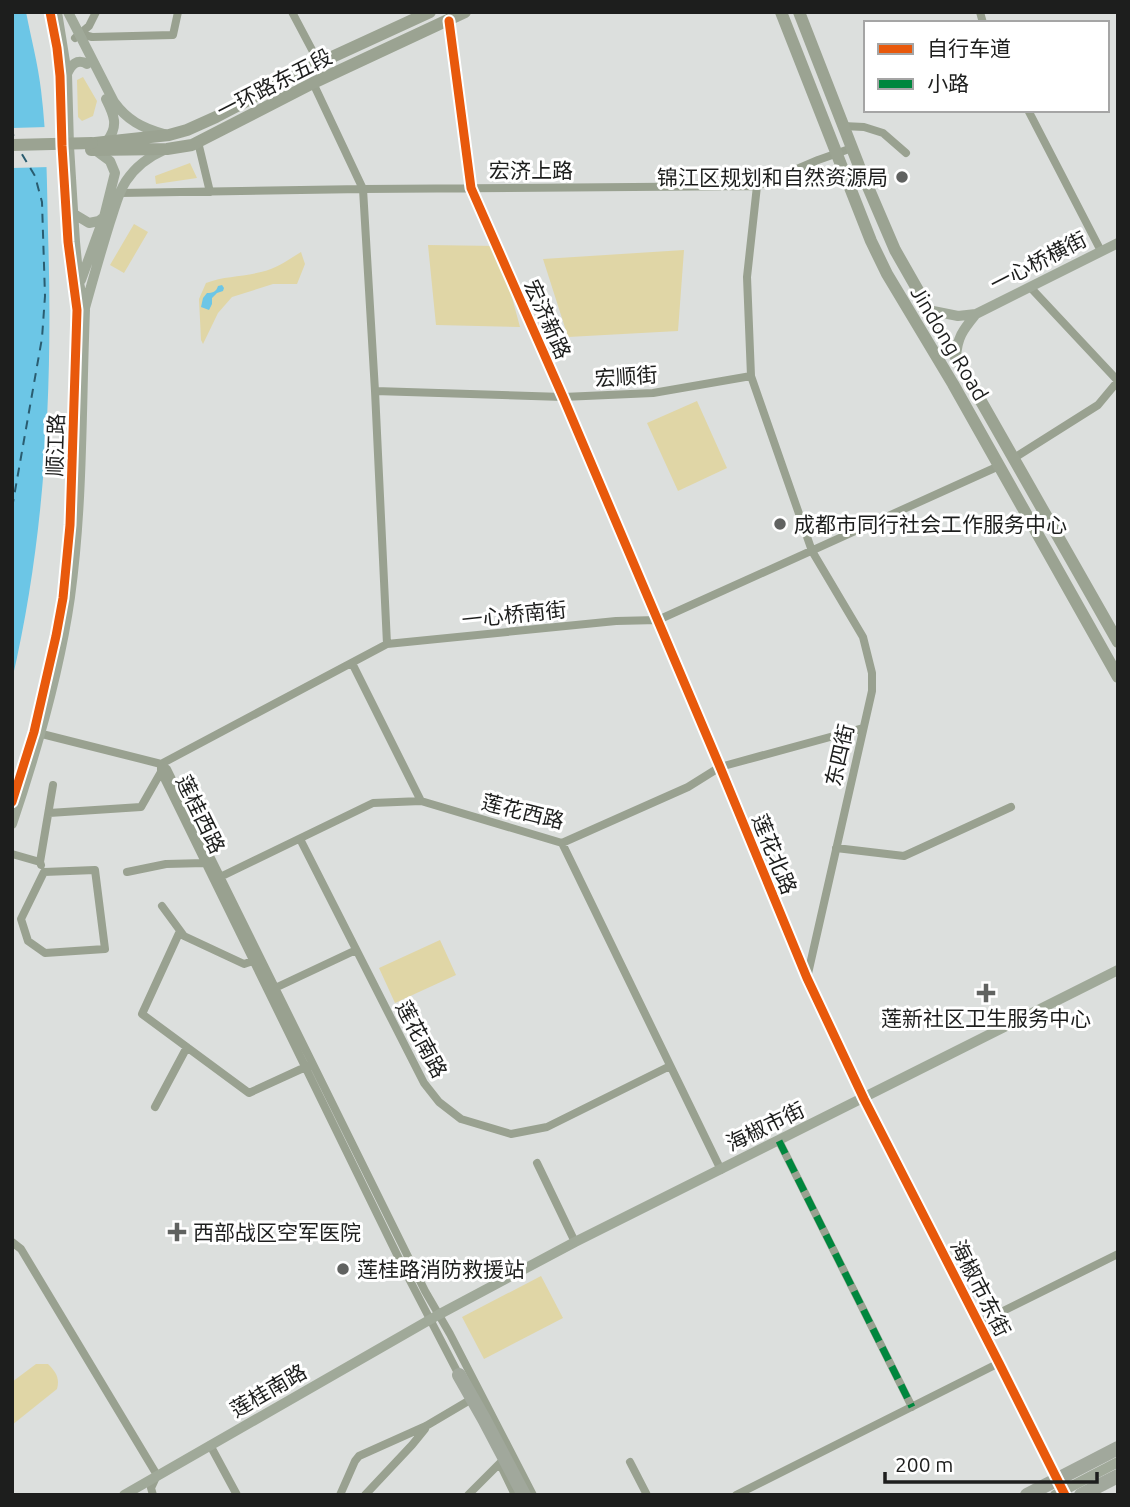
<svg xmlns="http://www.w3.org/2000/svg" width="1130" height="1507" font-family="Ubuntu,'Noto Sans SC',sans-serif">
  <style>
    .green { fill: #e0d6a6 }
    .water { fill: #6cc6e6 }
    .pier { fill: #dcdfdd }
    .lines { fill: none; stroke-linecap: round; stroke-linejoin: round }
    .ferry { stroke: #2a5c70; stroke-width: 2; stroke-dasharray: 9 7; stroke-linecap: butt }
    .street { stroke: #99a190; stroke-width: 8 }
    .secondary { stroke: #a0a999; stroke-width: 10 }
    .primary { stroke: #9ba392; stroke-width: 12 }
    .highway { stroke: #a1a89c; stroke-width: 14 }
    .primary-bridge { stroke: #9ba392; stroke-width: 12 }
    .highway-bridge { stroke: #a1a89c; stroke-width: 14 }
    .quiet { stroke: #00873e; stroke-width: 7; stroke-dasharray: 14 7; stroke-linecap: butt }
    .cycleway-casing { stroke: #fff; stroke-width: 13 }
    .cycleway { stroke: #e8590c; stroke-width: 9 }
    .poi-dot { fill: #606260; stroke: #fff; stroke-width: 2.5 }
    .labels { text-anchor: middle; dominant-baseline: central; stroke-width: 6; stroke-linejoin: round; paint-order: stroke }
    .street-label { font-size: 21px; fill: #1d1e1d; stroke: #fff }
    .poi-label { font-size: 21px; fill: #1d1e1d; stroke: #fff; text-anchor: start }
  </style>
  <rect width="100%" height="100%" fill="#dcdfdd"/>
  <path class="green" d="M83,77L97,101L93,116L82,121L78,117L77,80Z
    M190,163L197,178L156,184L155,176Z
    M134,224L148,232L124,273L110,265Z
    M428,245L498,246L520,327L436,325Z
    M684,250L678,331L568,337L543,259Z
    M301,252L305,264L297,284H273L232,297L218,313L203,344L201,340L199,299L206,283C224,276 242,277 261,272C276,269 288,260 301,252Z
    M697,401L727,468L678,491L647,423Z
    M440,940L456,975L395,1003L379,968Z
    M541,1276L563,1318L484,1359L462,1317Z
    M36,1364H48C56,1372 60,1378 57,1389L12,1425V1382Z"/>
  <path class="water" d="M12,12H26C31,38 38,64 41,90C47,138 47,186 48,233C53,383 46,534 12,680Z
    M222,285L224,288L223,291L217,293L212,298V304L209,310L201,307L203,298L207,293C213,293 216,292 218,286Z"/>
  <path class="pier" d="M47,127L50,167L12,168V128Z"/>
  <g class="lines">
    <path class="ferry" d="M12,127L14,140
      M12,508L42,338L45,296L42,202L35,176L20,151"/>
    <path class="street" d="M292,12L319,63
      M980,12L983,23
      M449,21L471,188L563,397L720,767L807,978L864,1099L1058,1481
      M80,34L92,37L173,35L178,12
      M75,38L89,26L96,12
      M313,83L363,189L375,391L387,644
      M1028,110L1101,251
      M843,126L864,127L883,133L906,153
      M198,142L210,192
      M757,186L747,277L751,376L812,551L863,637L872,673V691L807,978
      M120,193L363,189L757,186L818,160L852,148
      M1030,287L1118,381
      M375,391L563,397L653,393L751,376
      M1014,458L1098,405L1118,381
      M352,663L421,801
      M34,732L161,764L387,644L616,621L658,620L999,466
      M161,764L167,769L425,1291L450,1334L533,1495
      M161,764V772L406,1273L460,1377
      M49,813L141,807L161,772
      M300,839L424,1083L439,1102L461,1119L511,1134L547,1127L670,1066
      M562,843L721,1170
      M836,848L904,856L1011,807
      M12,854L40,862L41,865
      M40,862L53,785
      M95,870L105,949L45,953L28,941L21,919L44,872Z
      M127,872L166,864L205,863
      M216,879L373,803L421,801L562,843L688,787L720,767L863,728
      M162,906L184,936L244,964L253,961
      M180,931L142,1014L249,1093L310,1065
      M273,989L356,950
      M155,1107L187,1047
      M779,1141L912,1407
      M537,1163L575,1242
      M12,1242L21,1249L157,1475L151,1488L153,1495
      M979,1323L1118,1254
      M210,1445L237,1495
      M630,1462L647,1495
      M502,1468L515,1495
      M340,1495L355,1461L359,1456L426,1426L470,1400
      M365,1495L412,1445L425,1429
      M468,1495L500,1463
      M736,1495L999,1363"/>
    <path class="secondary" d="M68,12L114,102C127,120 142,128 164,134
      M67,74C71,65 77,58 87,64
      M106,99C114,115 119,126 107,141
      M74,214L89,223L99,221L104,217
      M81,280L104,217L115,173L110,161L95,150
      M85,308C93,279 101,251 110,222C115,208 118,193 126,181C136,166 148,157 164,150
      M928,310L958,316L976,314L1118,243
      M956,358C957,337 963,330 976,314
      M73,442L77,310L75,294
      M12,824C37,750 59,674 70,597C83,502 81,406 85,310L79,283L75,242L69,146L67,74L57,12
      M124,1495L438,1315L575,1242L1118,970
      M1055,1495L1118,1462"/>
    <path class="primary" d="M781,12L871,241L887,274L953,384L1118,677
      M799,12L859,166L895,250L1118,642
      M95,143L169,135L187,130L216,117L319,63L430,12
      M91,150L167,149L192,145L313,83L465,12"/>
    <path class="highway" d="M459,1375L484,1419L524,1495
      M1081,1495L1118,1476"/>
    <path class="primary-bridge" d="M12,145L92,143"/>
    <path class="highway-bridge" d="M1027,1495L1118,1448"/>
    <path class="quiet" d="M779,1141L912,1407"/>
    <defs>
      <path id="cycleway" d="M449,21L471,188L563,397L720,767L807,978L864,1099L999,1363L1065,1495
        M12,802L34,732L56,636L63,598L70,525L77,310L68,242L62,146L60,76L57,48L50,12"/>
    </defs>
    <use href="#cycleway" class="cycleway-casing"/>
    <use href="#cycleway" class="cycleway"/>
  </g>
  <g class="poi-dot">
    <circle cx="902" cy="177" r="7"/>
    <circle cx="780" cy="524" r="7"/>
    <path d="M982.5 982.5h7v7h7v7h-7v7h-7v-7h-7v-7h7z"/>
    <path d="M173.5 1221.5h7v7h7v7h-7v7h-7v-7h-7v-7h7z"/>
    <circle cx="343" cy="1269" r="7"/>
  </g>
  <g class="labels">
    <g class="street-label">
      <text transform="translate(274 83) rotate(-27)">一环路东五段</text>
      <text x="531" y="170">宏济上路</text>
      <text transform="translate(1038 261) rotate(-27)">一心桥横街</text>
      <text transform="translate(548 319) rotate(66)">宏济新路</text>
      <text transform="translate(950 343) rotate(59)">Jindong Road</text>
      <text transform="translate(626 376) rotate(-4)">宏顺街</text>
      <text transform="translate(55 445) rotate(-88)">顺江路</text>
      <text transform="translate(514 614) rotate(-6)">一心桥南街</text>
      <text transform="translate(839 755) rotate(-77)">东四街</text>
      <text transform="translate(523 811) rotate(14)">莲花西路</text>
      <text transform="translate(201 814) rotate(64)">莲桂西路</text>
      <text transform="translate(775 854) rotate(68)">莲花北路</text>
      <text transform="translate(422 1039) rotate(62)">莲花南路</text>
      <text transform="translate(765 1126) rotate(-26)">海椒市街</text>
      <text transform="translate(981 1288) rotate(63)">海椒市东街</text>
      <text transform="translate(268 1390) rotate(-30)">莲桂南路</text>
    </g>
    <g class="poi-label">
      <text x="888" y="177" text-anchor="end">锦江区规划和自然资源局</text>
      <text x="794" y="524">成都市同行社会工作服务中心</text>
      <text x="986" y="1018" text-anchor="middle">莲新社区卫生服务中心</text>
      <text x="193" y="1232">西部战区空军医院</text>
      <text x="357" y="1269">莲桂路消防救援站</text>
    </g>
  </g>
  <rect width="1130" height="1507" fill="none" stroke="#1d1e1d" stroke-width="28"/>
  <rect x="864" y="21" width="245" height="91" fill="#ffffff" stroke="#a5a5a5" stroke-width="2"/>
  <rect x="878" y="44" width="35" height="10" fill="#e8590c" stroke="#a5a5a5" stroke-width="2"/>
  <text x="927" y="56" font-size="21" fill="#1d1e1d">自行车道</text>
  <rect x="878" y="79" width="35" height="10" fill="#00873e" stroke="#a5a5a5" stroke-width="2"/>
  <text x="927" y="91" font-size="21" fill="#1d1e1d">小路</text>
  <path d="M885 1472v10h212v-10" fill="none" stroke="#1d1e1d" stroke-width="3.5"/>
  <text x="895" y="1472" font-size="21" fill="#1d1e1d" stroke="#ffffff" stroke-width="5" paint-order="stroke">200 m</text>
</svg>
